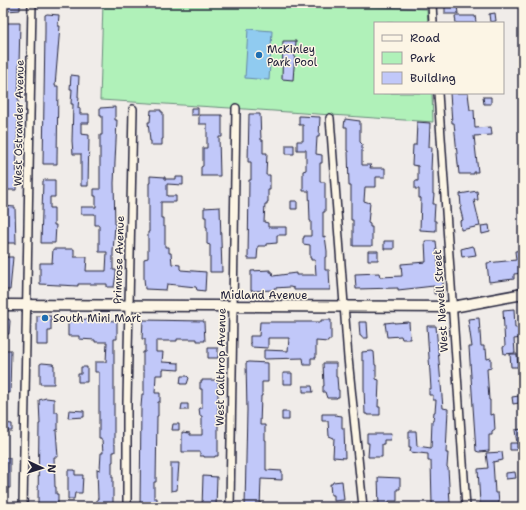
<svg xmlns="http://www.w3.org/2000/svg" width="526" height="510" font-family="'Shantell Sans',sans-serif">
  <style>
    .green { fill: #b0f1b9; stroke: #698a7a }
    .water { fill: #90cbf0; stroke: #6487a8 }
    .building { fill: #c1c8f9; stroke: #22223b }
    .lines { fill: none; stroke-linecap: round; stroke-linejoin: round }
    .street-casing { stroke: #22223b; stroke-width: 10 }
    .secondary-casing { stroke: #22223b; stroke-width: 13 }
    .street { stroke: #fcf5e5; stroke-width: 7 }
    .secondary { stroke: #fcf5e5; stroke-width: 10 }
    .poi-dot { fill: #1f6fb2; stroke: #fcf5e5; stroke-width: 1.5 }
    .labels { text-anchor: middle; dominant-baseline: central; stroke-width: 3; stroke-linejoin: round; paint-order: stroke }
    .poi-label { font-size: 11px; fill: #22223b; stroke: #fcf5e5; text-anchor: start }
    .street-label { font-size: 11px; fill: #22223b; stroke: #fcf5e5 }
  </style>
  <rect width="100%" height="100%" fill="#f0ece9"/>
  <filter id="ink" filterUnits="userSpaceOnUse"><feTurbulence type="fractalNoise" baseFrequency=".025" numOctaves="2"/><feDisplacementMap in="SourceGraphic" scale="8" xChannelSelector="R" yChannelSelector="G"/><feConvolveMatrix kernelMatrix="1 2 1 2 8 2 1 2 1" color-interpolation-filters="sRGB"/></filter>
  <g filter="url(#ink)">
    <path class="green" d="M103,3H293L427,9L428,23H375V93H432L433,122L230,108L100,100Z"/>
    <path class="water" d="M248,29L272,31L269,80L245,78Z"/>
    <path class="building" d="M7,3H20V10L7,11Z
      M457,5L458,14H445V6Z
      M495,13L496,21L490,22L489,14Z
      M47,14L59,15L58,26H60L55,86H58L57,158V164H43L45,32V15Z
      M455,16H475L476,22L475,23H456Z
      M4,23H20L16,190H3L4,90H3V68H5V54L3,53Z
      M283,41H296L293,80L282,79Z
      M71,75L79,76L78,97H79L78,108H80V114H89V123H81V134L89,135L88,186H81V154H73L72,141L73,104H71L72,89H70Z
      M450,93H468L470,110H474L475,128L491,127L492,135L474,136L478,172H474V174H459L454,123H452Z
      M483,97H491V104H484Z
      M115,107V120H117L114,183L115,225L113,252V270H116V274L114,287H107V284H78V286L40,284V263H52L53,249H74V257H87L86,271H106L107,252H99V225H95V214H81V207H96V196H94V189H100V135H102V116H100V108Z
      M191,108H198V115H191Z
      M151,110H161V112H163V139H162V145H151V141H150L148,122H150Z
      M249,114H260L261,140H263V153H267L266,175H270V190H268V202H267V204H265L264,222L268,223V227H286V235H277V243L266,244V246H258L257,259H248L249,180H251V162H248Z
      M199,115H222V137H219L220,176H201V167L203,166V148H207V124H199Z
      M299,116L320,117L319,137H317L316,154L322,155V163H320V182H325V212H323V237L325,236L327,251V257H325V270H329L330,290H294V288L290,287L274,288V290L251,291V271L270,270V272H272L273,276L296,273V275H316L315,260H311V258H310V245L303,244V238H304V236H311V221H310L309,191H303V171L306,170V150H297V141H303V125H299Z
      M345,119L360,121V142L362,144V165H371L370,168H385V177H376V187H365L364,201L370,203L368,223L370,224V227H372V246H353V220H351V186H349L348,151H347V127H344Z
      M417,122L430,123L429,147H432L431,170H433V194H434L433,204H435L434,221H436V231L420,230L421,198H419V189H415V181H418V166L412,165L413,145H416Z
      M286,145H294V154H286Z
      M150,176L165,177V179H176V177H183V185L167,184V196H176V202H161V218H163V226H165V247H169V253H171L172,264L180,265V269L181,270L206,272L205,291L197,290L196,287L167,284L166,290L145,289L144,278V259L148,258V232H149V183H150Z
      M45,180H55V197H50V208H54V225H56L55,243H41L43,181Z
      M477,191L478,200H474L480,226L461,230L460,221L463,220L460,208L461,207L460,194Z
      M291,201H297V209H291Z
      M3,206L15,207L16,243H3Z
      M220,207L222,272H210V245L207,244V227H206V217H204V208Z
      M489,225L490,232L482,234L481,226Z
      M384,241H394V249H384Z
      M425,241H436L439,274L443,276V293L434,294V286L398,290V288L356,289L355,274L379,273L380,277L402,276L401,264L426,262Z
      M472,246L474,247L476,255L462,257L461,249Z
      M523,250V273L514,274V279L489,282L487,263L516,260L515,251Z
      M368,251H378V260H368Z
      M3,257H13L10,290H3Z
      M514,309L515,328L523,327V338L514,339L515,353L504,354L503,347L505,346L503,310Z
      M37,316H51V331H48V345H37Z
      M479,318L481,346H484V350L486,349L487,359L491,358V368L487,369L489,400H490V415L494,414L495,430L492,432V435H489V451L479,452L476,451L469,347H472L468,319Z
      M3,319H9L10,321L9,334H3Z
      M79,319L117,321V339H114V444H115V452H113V462H112V477H113V507H97V499H98L97,469L100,470L101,453H103L102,440H101V438H99V372H95V362H106L107,342H95V340L79,339V336H68V322H70L71,320H79Z
      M143,320L204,321V323L205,341H197V339H177V341H156V352H163L162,362L179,363V370L163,369V375H156L155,393H160V402H158V416H157L156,482H154V498H157V504H152V507H140L141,407L142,394H144V371H143V352H145V339H142Z
      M321,320H331V340H328V342L316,341V358H311V365H304L303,358L264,359V350L288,351L289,338H268V348L251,347V343H250V336H259L260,322H321Z
      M359,322H367L368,338H362V336H360Z
      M394,322V323L409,322L410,339H402L401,336L387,337L385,323Z
      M427,326H436L443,408L448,409L446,453H448L447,467L448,468L450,503L447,504H432L431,461H428V454L410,452L411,447H409V431H416L417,446L431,448L432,421H433L434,412H435L436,400H433V395H429V389H431Z
      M208,348H218V358H208Z
      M3,350H11L10,393H3Z
      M372,351L374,352L375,365H376V379L379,380L378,407H380V415H367V414H365L364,388V361H362V352Z
      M510,354H517L518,367H511Z
      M249,362L268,363V382H262V396H261L260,425H265V440H266V470L282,471V480L261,479L260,507H245L247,410L246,363Z
      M42,363L53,364V365H54V384H40V364Z
      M323,363H336V377H337L338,390H339V397H337V398H327L325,392H323V386H324Z
      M81,367H87V382H78V374H81Z
      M283,373H292V384H283Z
      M181,376H187L189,378L187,384H180Z
      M202,380H218V456H215V457H204V456H200V452H182V432L190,433V435H202V416H200L199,408H202V389H200V382H202Z
      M303,386H312L313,392H303Z
      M519,396V403L513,404L512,397Z
      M46,398L54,399V412H58V430H56L58,457H54L55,487H56V494H58V505L38,504L39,424H40L39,400Z
      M182,404H188V410H181Z
      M69,410L84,411V417L68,418Z
      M282,412H289V420H282Z
      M322,414H336L335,415L342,416V428H344L345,458L333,457L334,438L329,436L328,421H322Z
      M3,423L12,424V431H3Z
      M173,424H179V430H172Z
      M522,429L523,442L517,443V450H510V443H517L515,430Z
      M367,434H391L390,440H384V444H382V457H368L369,443H367Z
      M502,452L503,460L493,462L495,493H498L499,503H480L478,469L488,468L486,453Z
      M3,458H10V488H3Z
      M171,463H179L177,490L171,491Z
      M68,470H75V475H83L82,493H75L74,499H68Z
      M515,472L516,478L506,479V473Z
      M203,476L217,477L216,507H202Z
      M378,477L400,478V489H397V501H389V507H379Z
      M342,481L344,500L334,501V495H331L330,484H332L333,482Z"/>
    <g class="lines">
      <defs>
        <path id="street" d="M432,3L433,23
          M438,93L466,507
          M330,118L348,358L363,507
          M23,507L32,3
          M127,507V402L133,109
          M230,507L236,108"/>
        <path id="secondary" d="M3,305L453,307L523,294"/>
      </defs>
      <use href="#street" class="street-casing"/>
      <use href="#secondary" class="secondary-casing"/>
      <use href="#street" class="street"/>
      <use href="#secondary" class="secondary"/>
    </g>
  </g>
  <g class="poi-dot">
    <circle cx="259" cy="55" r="4"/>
    <circle cx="45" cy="318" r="4"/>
  </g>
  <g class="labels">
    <g class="poi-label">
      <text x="267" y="49">McKinley<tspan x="267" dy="13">Park Pool</tspan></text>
      <text x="53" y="318">South Mini Mart</text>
    </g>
    <g class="street-label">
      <text transform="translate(19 123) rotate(-89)">West Ostrander Avenue</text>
      <text transform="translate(119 260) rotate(-88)">Primrose Avenue</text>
      <text x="264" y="295">Midland Avenue</text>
      <text transform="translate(441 301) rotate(-94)">West Newell Street</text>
      <text transform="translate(221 367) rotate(-89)">West Calthrop Avenue</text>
    </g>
  </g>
  <rect width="526" height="510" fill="none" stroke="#fcf5e5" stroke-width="16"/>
  <rect x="8" y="8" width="510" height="494" fill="none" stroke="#22223b" stroke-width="1.5" filter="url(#ink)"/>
  <rect x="374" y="22" width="130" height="72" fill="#fcf5e5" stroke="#a5a1a1"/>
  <rect x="382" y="35" width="20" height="6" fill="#fcf5e5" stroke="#a5a1a1"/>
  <text x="410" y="42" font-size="12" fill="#22223b">Road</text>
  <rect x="382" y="52" width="20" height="12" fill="#b0f1b9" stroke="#a5a1a1"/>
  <text x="410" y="62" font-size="12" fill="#22223b">Park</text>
  <rect x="382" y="72" width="20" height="12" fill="#c1c8f9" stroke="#a5a1a1"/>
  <text x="410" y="82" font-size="12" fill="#22223b">Building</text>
  <g transform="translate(42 468) rotate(94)" stroke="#fcf5e5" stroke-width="3" paint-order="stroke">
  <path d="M0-3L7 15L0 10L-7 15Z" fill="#22223b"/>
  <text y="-6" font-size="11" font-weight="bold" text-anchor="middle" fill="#22223b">N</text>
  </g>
</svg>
